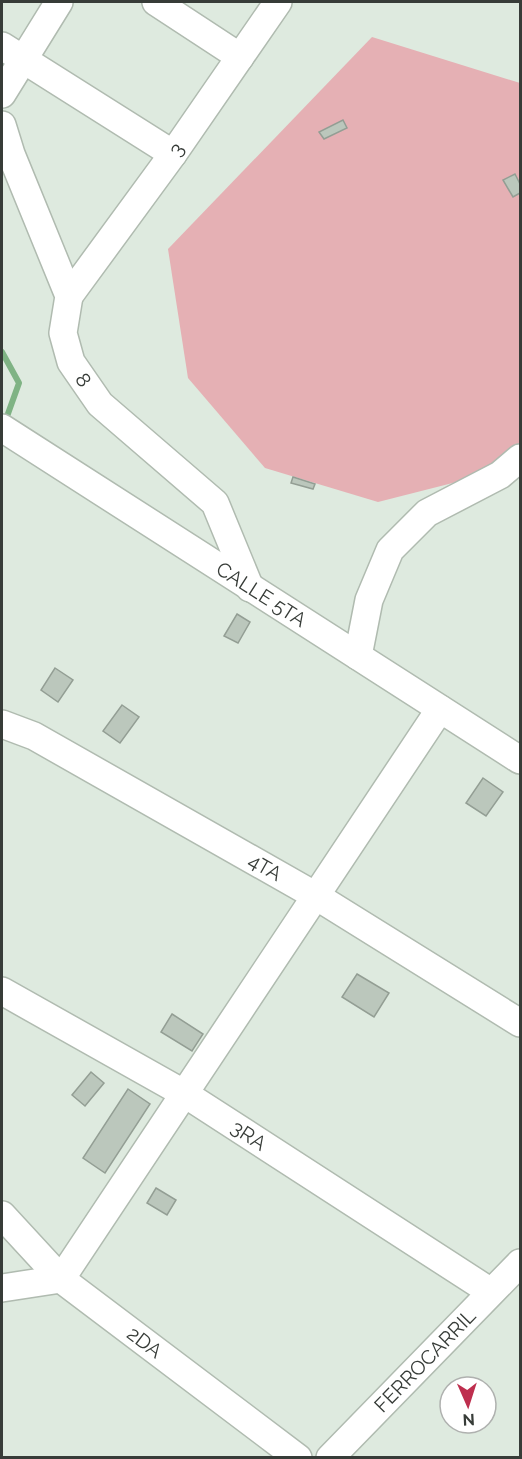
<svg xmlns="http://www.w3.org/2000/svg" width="522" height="1459" font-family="Raleway,sans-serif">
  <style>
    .green { fill: #e5b0b4 }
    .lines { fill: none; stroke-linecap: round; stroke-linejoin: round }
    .stream { stroke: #7fb384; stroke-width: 6 }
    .building { fill: #bbc7bc; stroke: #939e94; stroke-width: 1.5 }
    .minor-casing { stroke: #b0bbb0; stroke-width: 30 }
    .minor { stroke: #fff; stroke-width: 27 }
    .labels { text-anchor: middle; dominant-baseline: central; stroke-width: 5; stroke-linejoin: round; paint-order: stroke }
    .street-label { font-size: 20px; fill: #373c38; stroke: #fff }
  </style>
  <rect width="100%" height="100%" fill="#deeadf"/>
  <path class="green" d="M372,37L520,83V445L488,474L378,502L265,468L188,378L168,249Z"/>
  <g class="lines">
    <path class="stream" d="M2,352L19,383L5,422"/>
  </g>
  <path class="building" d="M343,120L347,128L324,139L319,132Z
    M515,174L520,184V193L513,197L503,180Z
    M293,477L315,484L313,489L291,483Z
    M237,614L250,622L238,643L224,636Z
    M55,668L73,680L58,702L41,690Z
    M122,705L139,717L120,743L103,731Z
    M483,778L503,792L486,816L466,803Z
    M357,974L389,993L374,1017L342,997Z
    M172,1014L203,1034L192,1051L161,1032Z
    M91,1072L104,1083L85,1106L72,1095Z
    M128,1089L150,1104L105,1173L83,1158Z
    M156,1188L176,1200L167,1215L147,1203Z"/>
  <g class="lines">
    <defs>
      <g id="minor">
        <path d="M156,2L240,57"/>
        <path d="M2,46L173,154"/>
        <path d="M2,94L59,2"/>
        <path id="s1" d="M2,125L11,154L69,296L63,333L71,362L100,404L215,503L250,588"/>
        <path id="s2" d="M69,296L173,154L278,2"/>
        <path id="s3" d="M2,428L520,760"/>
        <path d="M358,656L369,600L390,550L427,513L500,475L520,458"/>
        <path id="s4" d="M2,724L34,736L316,896L520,1023"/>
        <path id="s5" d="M2,991L185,1094L491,1292"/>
        <path id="s6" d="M2,1215L61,1279L298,1458"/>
        <path d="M2,1288L61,1279L440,709"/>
        <path id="s7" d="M330,1458L520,1263"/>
      </g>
    </defs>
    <use href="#minor" class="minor-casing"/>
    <use href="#minor" class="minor"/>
  </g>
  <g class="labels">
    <g class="street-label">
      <text stroke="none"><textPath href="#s2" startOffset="182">3</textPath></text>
      <text stroke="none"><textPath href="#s1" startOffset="273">8</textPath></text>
      <text stroke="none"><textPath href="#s3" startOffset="308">CALLE 5TA</textPath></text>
      <text stroke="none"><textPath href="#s4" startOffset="300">4TA</textPath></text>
      <text stroke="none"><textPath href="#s5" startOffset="286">3RA</textPath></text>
      <text stroke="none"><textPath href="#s6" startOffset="192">2DA</textPath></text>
      <text stroke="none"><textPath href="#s7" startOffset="136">FERROCARRIL</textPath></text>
    </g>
  </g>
  <rect width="522" height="1459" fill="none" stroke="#373c38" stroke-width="6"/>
  <g transform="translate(468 1405) rotate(177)"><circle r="28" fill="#ffffff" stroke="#afb1af" stroke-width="1.5"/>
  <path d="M0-4.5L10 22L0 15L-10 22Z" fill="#be2e4e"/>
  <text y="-9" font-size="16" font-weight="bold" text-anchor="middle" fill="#373c38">N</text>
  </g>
</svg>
